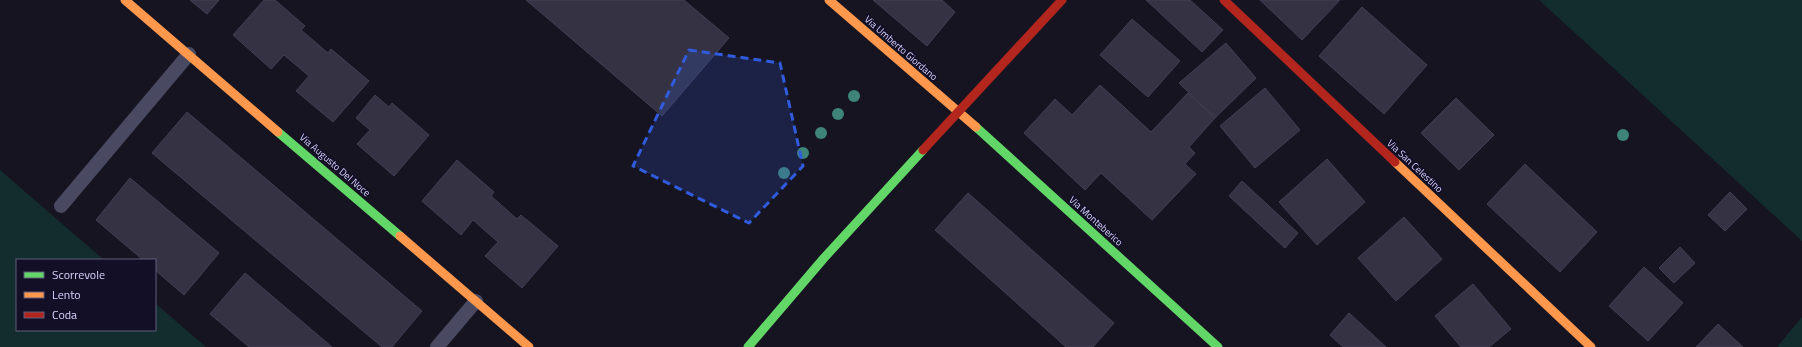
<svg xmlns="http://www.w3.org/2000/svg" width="1802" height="347" font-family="'Titillium Web',sans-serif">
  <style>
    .green { fill: #132c2d }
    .building { fill: #343243; stroke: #433f54 }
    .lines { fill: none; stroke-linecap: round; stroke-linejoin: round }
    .lane { stroke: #4a4962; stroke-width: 14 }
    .fast { stroke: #63d668; stroke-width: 9 }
    .slow { stroke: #ff974d; stroke-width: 9 }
    .jam { stroke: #b3261e; stroke-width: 9 }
    .tree { fill: #3e8478 }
    .marked { fill: #305bdc; fill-opacity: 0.2; stroke: #305bdc; stroke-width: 3; stroke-dasharray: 8 5; stroke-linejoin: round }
    .labels { text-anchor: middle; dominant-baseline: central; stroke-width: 3.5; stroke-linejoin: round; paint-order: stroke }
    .street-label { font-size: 10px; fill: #d9d4ff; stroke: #130f26 }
  </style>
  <rect width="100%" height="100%" fill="#161421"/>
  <path class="green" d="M1539,0H1802V241Z
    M0,170L104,260H17V330H155V303L206,347H0Z
    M1802,317V347H1777Z"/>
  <path class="building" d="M190,0H219L207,14Z
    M264,0H275L305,26L301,30L328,53L331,49L369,81L333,122L296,91L309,76L284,55L271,69L233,35Z
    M526,0H684L729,38L662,116Z
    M873,0H942L955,12L927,46Z
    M1146,0H1190L1223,30L1202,52Z
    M1260,0H1340L1302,40Z
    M1362,7L1427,65L1384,114L1319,56Z
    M1132,19L1180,61L1148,97L1100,55Z
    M1226,43L1256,78L1215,118L1179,83Z
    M1100,85L1151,132L1188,93L1215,118L1189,147L1195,153L1185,164L1196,174L1152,220L1101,173L1085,190L1024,133L1055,99L1072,115Z
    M1265,88L1300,130L1255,168L1220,126Z
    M375,95L389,107L392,103L429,135L394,176L357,144L370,130L356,118Z
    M1456,98L1494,135L1459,170L1421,133Z
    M187,112L422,311L392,347H382L152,153Z
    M1327,159L1365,202L1317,245L1279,202Z
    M457,160L494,192L491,196L517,219L521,215L558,246L522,288L485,256L498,242L473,220L461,235L422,201Z
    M1525,164L1597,232L1560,272L1487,204Z
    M130,178L219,253L184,295L155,270V260H143L96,220Z
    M1242,181L1298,233L1285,248L1229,196Z
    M1730,192L1747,209L1725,231L1708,215Z
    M968,193L1114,323L1093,347H1066L935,230Z
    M1404,217L1442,259L1396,301L1358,258Z
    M1680,247L1695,263L1674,283L1659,268Z
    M1644,267L1683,303L1648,341L1609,306Z
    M245,273L332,347H249L210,314Z
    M1473,284L1511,329L1489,347H1461L1435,316Z
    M1349,313L1386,347H1343L1330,335Z
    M1718,324L1743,347H1696Z"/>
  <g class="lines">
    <path class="lane" d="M61,206L189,54
      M437,347L476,301"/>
    <path class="fast" d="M976,127L1218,347
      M278,132L400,236
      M748,347L824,258L923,150"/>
    <path class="slow" d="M125,0L278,132
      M829,0L976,127
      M1395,162L1591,347
      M400,236L529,347"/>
    <path class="jam" d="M1224,0L1395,162
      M923,150L1062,0"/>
  </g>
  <g class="tree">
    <circle cx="854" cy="96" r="6"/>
    <circle cx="838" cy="114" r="6"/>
    <circle cx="821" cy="133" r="6"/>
    <circle cx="1623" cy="135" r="6"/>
    <circle cx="803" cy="153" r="6"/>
    <circle cx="784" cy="173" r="6"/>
  </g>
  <path class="marked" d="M689,50L780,63L803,166L749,223L633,166Z"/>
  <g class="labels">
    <g class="street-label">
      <text transform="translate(901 48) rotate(41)">Via Umberto Giordano</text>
      <text transform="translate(335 165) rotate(41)">Via Augusto Del Noce</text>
      <text transform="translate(1415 166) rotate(43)">Via San Celestino</text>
      <text transform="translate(1096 221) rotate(42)">Via Monteberico</text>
    </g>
  </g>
  <rect x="16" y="259" width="140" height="72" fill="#130f26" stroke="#625e7d"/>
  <rect x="24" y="272" width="20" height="6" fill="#63d668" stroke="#625e7d"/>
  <text x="52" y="279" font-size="12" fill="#d9d4ff">Scorrevole</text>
  <rect x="24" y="292" width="20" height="6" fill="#ff974d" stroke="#625e7d"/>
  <text x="52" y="299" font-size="12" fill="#d9d4ff">Lento</text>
  <rect x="24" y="312" width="20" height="6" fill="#b3261e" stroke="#625e7d"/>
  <text x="52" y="319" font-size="12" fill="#d9d4ff">Coda</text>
</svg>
